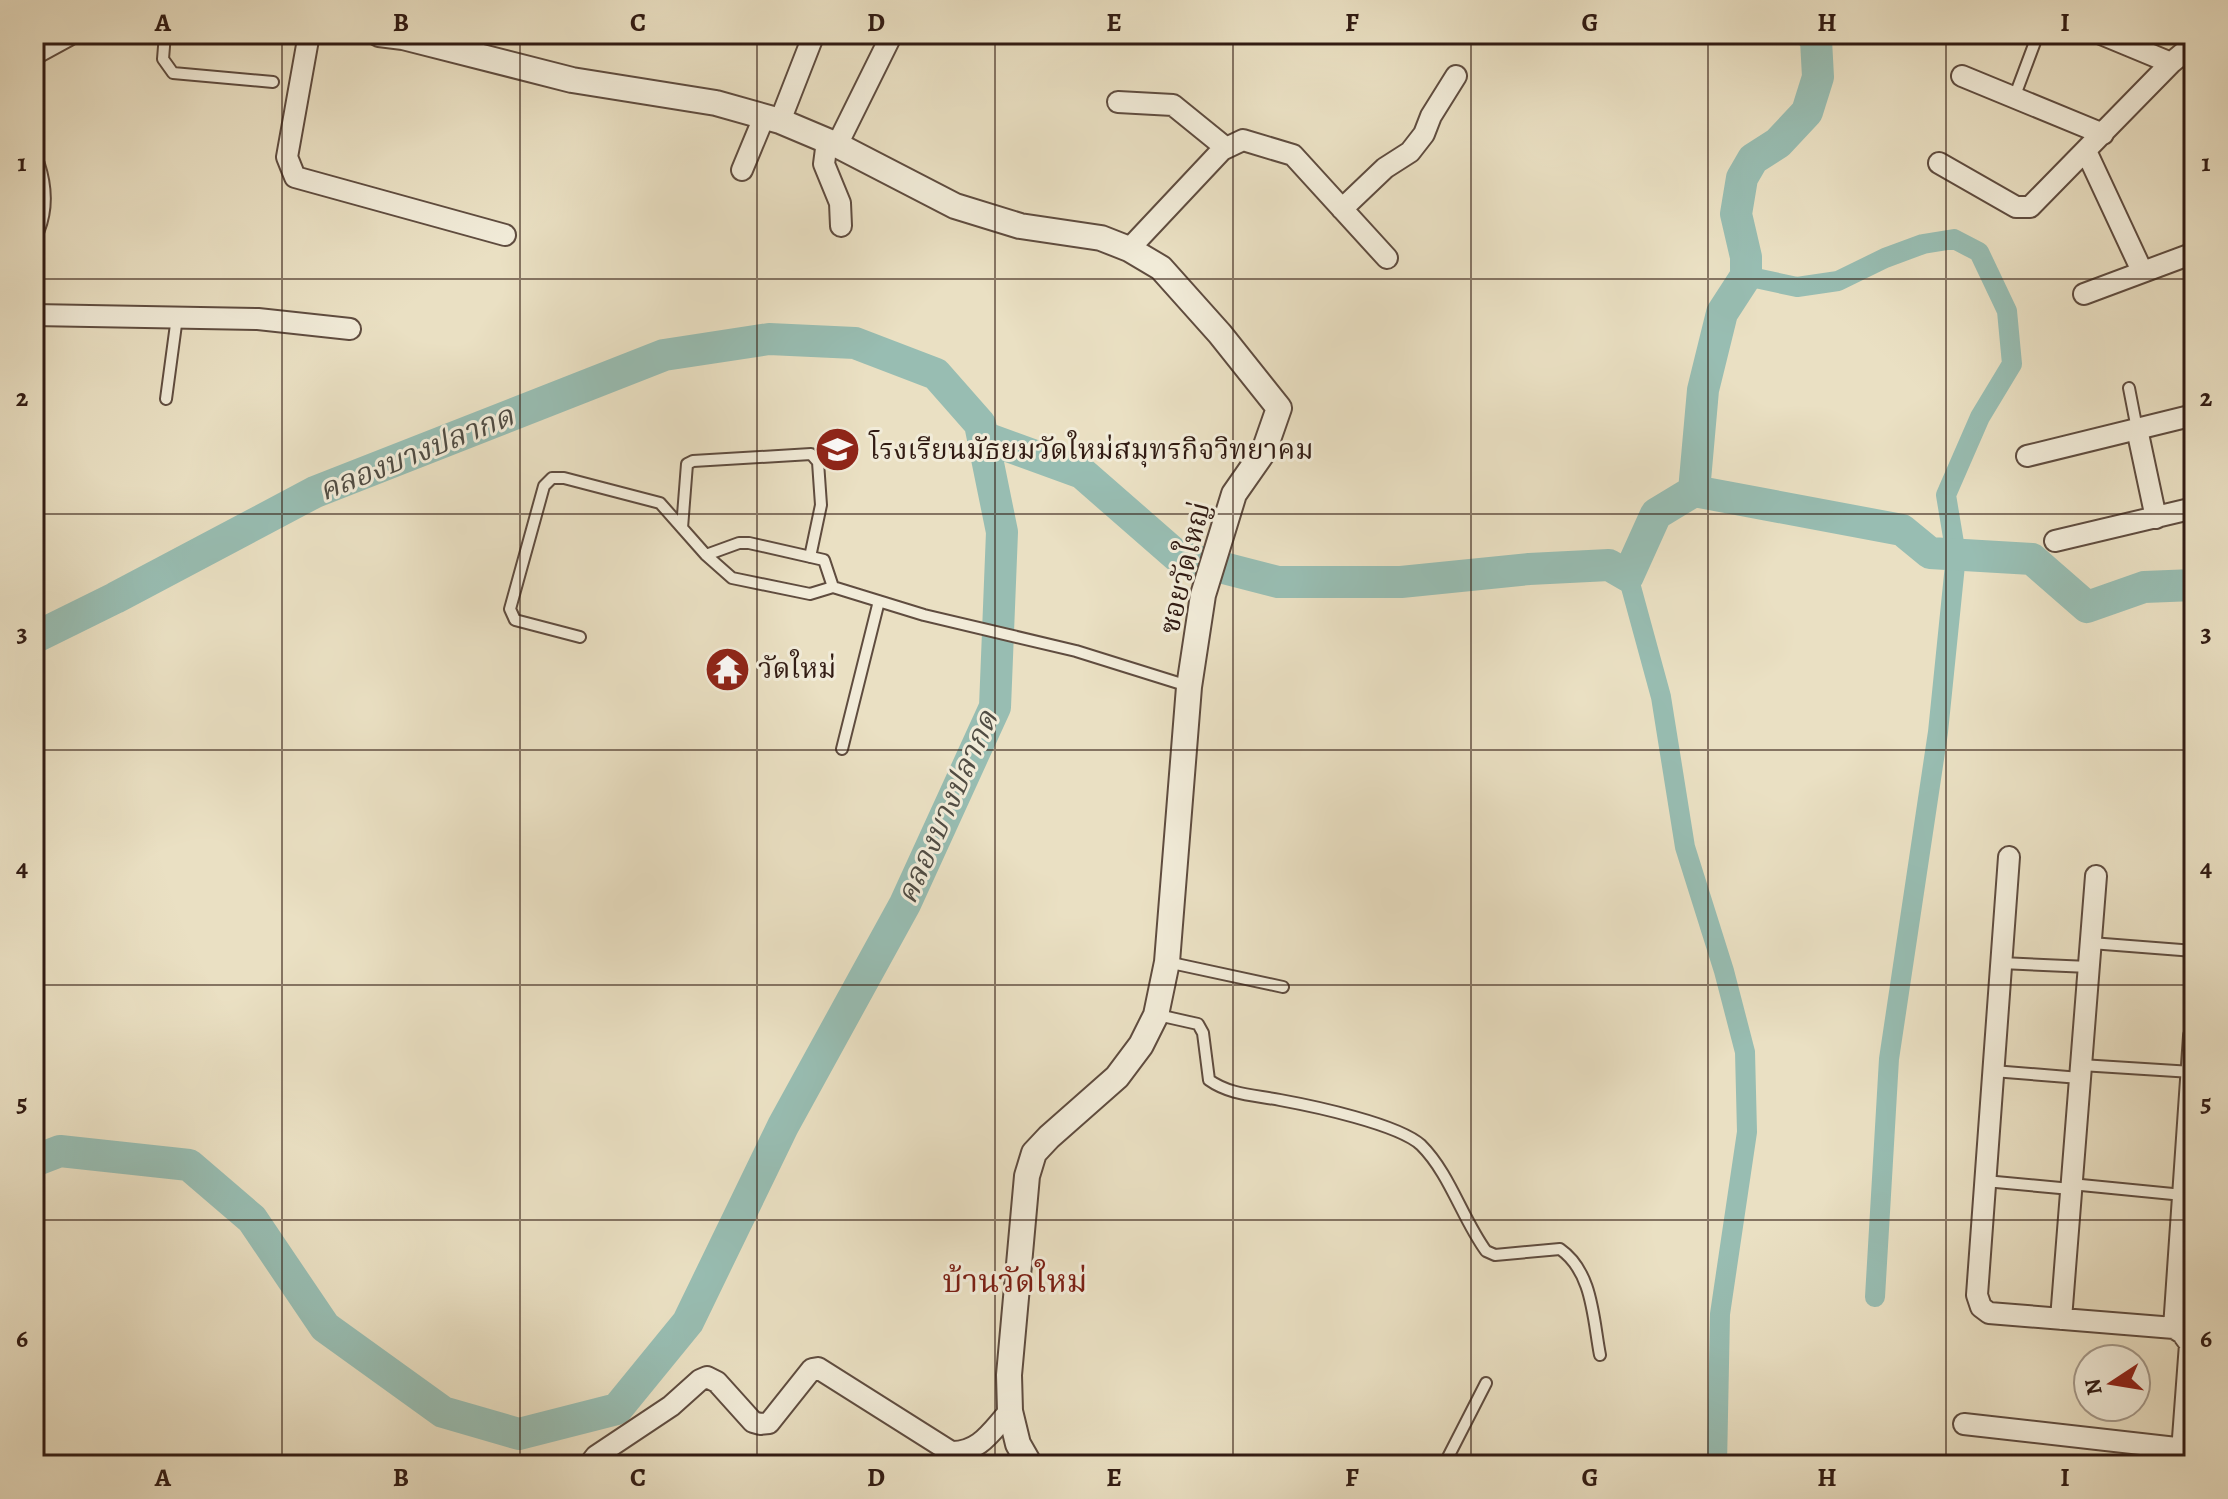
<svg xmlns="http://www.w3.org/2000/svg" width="2228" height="1499" font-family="Alegreya,'Noto Serif Thai',serif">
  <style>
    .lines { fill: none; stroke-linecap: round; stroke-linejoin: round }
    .canal { stroke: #98bdb2; stroke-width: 20 }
    .river { stroke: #98bdb2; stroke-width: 32 }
    .service-casing { stroke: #5f4c3f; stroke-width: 14 }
    .minor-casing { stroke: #5f4c3f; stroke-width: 24 }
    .tertiary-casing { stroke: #5f4c3f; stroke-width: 28 }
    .service { stroke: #f1ebd8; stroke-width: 10 }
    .minor { stroke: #f1ebd8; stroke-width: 20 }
    .tertiary { stroke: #f1ebd8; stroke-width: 24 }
    .grid { fill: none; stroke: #311b13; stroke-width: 2; stroke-opacity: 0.55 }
    .labels { text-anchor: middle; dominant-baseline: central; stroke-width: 6; stroke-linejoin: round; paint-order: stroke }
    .poi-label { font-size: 28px; fill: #311b13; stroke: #f1ebd8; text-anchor: start }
    .street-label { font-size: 28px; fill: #311b13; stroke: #f1ebd8 }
    .water-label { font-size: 30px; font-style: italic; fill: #504c43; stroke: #f1ebd8 }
    .quarter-label { font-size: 32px; fill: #7a1f14; stroke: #f1ebd8 }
    .neatline { fill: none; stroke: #311b13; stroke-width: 3 }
    .grid-label { font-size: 26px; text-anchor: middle; font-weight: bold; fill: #311b13 }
  </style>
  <rect width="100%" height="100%" fill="#eae0c3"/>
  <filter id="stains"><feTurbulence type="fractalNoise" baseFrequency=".0025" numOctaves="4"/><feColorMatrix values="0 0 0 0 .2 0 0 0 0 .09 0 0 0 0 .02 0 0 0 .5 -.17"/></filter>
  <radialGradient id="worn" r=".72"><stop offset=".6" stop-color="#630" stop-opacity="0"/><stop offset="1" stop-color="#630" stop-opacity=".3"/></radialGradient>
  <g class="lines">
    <path class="canal" d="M1746,276L1797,287L1838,281L1885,258L1923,244L1954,239L1979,252L2007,311L2012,364L1980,417L1946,495L1956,555L1938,732L1889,1059L1875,1297
      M1628,576L1661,697L1685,847L1724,971L1745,1052L1747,1132L1720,1314L1717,1465"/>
    <path class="river" d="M983,437L1082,473L1177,556L1278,582H1401L1529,569L1609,565L1628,576L1656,514L1694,491L1902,530L1930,553L2032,559L2087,607L2144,587L2194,585
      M1694,491L1703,390L1722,313L1746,276V257L1736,214L1742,178L1753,159L1778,143L1807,112L1818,77L1816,40L1811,34
      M34,638L115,598L315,492L664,355L769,339L855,343L936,374L980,424L1002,532L995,707L905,904L783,1126L688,1322L617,1409L519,1434L443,1412L325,1327L252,1219L189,1165L60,1151L34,1161"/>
    <defs>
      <path id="service" d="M165,34L163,59L173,73L273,82
        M2014,98L2038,34
        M2129,388L2137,429
        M166,399L177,317
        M682,528L687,464L693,461L811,454L818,462L821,505L810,557
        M706,555L739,543H749L824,560L833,587
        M580,637L515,620L510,609L544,486L552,478H564L660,503L706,555L732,578L810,594L833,587L924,615L1076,651L1188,686
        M842,749L879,601
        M2091,943L2194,951
        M1167,962L1283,987
        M2001,963L2089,967
        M1158,1015L1198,1024L1203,1033L1209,1080C1230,1095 1255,1095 1280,1100C1313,1106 1398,1124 1421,1145C1450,1174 1462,1218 1486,1251L1495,1255L1560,1249C1593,1272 1593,1319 1600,1355
        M2081,1065L2192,1072
        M1993,1071L2080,1078
        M1985,1181L2071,1189
        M2071,1184L2183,1195
        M1444,1465L1486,1383"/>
      <path id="minor" d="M309,34L287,157L295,177L505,235
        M2101,34L2171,63
        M1962,76L2103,134
        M1118,102L1173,105L1226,148
        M780,121L814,34
        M827,141L824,164L840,203L841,226
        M837,145L892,34
        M2086,151L2142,271
        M1939,163L2016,207H2030L2171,63L2194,44
        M34,165C41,186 42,209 34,229
        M742,170L764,117
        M1342,209L1385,168L1410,152L1424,134L1431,116L1456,76
        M1129,249L1222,150L1243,140L1293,155L1387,258
        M2084,294L2194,253
        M34,315L258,319L350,329
        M2137,429L2156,518
        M2027,456L2194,415
        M2055,541L2194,508
        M2009,857L1977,1295L1981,1307L1989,1313L2174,1328L2182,1333L2190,1344L2181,1465
        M2061,1319L2096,876
        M2174,1328L2194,1036
        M1964,1424L2194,1450
        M589,1465L596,1456L671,1406L700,1380L707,1377L717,1382L753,1422L760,1424L769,1423L812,1369L818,1368L951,1452C980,1453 992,1430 1010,1411"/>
      <path id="tertiary" d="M379,34L403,37L572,80L716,103L780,121L837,145L955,206L1020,226L1101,238L1129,249L1161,268L1220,334L1279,408L1264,451L1234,494L1203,595L1189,687L1167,962L1156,1015L1141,1045L1117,1077L1049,1137L1034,1153L1027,1176L1009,1375L1010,1411L1018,1444L1030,1465
        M34,52L67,34"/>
    </defs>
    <use href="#service" class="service-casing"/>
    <use href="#minor" class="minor-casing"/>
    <use href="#tertiary" class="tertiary-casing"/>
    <use href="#service" class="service"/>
    <use href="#minor" class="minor"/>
    <use href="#tertiary" class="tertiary"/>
  </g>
  <path class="grid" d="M282,34V1465M520,34V1465M757,34V1465M995,34V1465M1233,34V1465M1471,34V1465M1708,34V1465M1946,34V1465M34,279H2194M34,514H2194M34,750H2194M34,985H2194M34,1220H2194"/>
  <defs>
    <symbol id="school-disc" viewBox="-11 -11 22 22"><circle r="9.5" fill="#8f2418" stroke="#f1ebd8"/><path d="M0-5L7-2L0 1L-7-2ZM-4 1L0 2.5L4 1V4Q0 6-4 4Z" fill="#fff"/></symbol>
    <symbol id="temple-disc" viewBox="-11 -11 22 22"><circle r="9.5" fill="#8f2418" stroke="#f1ebd8"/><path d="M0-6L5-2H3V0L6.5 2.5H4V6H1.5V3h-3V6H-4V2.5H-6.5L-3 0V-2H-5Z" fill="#fff"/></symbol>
  </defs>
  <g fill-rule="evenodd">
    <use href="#school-disc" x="812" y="424" width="51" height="51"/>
    <use href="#temple-disc" x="702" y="644" width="51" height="51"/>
  </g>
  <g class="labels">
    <g class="poi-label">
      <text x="869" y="450">โรงเรียนมัธยมวัดใหม่สมุทรกิจวิทยาคม</text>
      <text x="758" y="669">วัดใหม่</text>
    </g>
    <g class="street-label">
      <text transform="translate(1185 568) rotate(-76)">ซอยวัดใหญ่</text>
    </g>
    <g class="water-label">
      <text transform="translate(416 453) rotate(-22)">คลองบางปลากด</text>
      <text transform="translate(947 807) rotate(-66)">คลองบางปลากด</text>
    </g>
    <g class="quarter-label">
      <text x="1015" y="1281">บ้านวัดใหม่</text>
    </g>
  </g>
  <rect width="2228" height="1499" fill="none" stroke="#eae0c3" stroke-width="88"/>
  <g transform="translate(2112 1383) rotate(258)"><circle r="38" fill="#f1ebd8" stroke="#a49889" stroke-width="2"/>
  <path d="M0-6L14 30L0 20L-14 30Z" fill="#8f2418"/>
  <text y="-12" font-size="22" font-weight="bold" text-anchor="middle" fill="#311b13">N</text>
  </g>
  <rect x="44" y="44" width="2140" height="1411" class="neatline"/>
  <g class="grid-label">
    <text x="163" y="31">A</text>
    <text x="401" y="31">B</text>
    <text x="638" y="31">C</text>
    <text x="876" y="31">D</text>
    <text x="1114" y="31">E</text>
    <text x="1352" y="31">F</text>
    <text x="1590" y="31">G</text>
    <text x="1827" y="31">H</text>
    <text x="2065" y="31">I</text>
    <text x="22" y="171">1</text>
    <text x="2206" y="171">1</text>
    <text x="22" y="406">2</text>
    <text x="2206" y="406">2</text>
    <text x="22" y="641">3</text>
    <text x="2206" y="641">3</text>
    <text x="22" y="876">4</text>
    <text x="2206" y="876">4</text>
    <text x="22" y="1111">5</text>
    <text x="2206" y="1111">5</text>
    <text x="22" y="1347">6</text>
    <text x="2206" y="1347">6</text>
    <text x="163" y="1486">A</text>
    <text x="401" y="1486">B</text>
    <text x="638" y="1486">C</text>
    <text x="876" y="1486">D</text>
    <text x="1114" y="1486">E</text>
    <text x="1352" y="1486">F</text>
    <text x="1590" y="1486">G</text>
    <text x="1827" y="1486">H</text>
    <text x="2065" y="1486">I</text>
  </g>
  <rect width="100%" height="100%" filter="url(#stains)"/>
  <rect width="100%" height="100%" fill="url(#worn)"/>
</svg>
